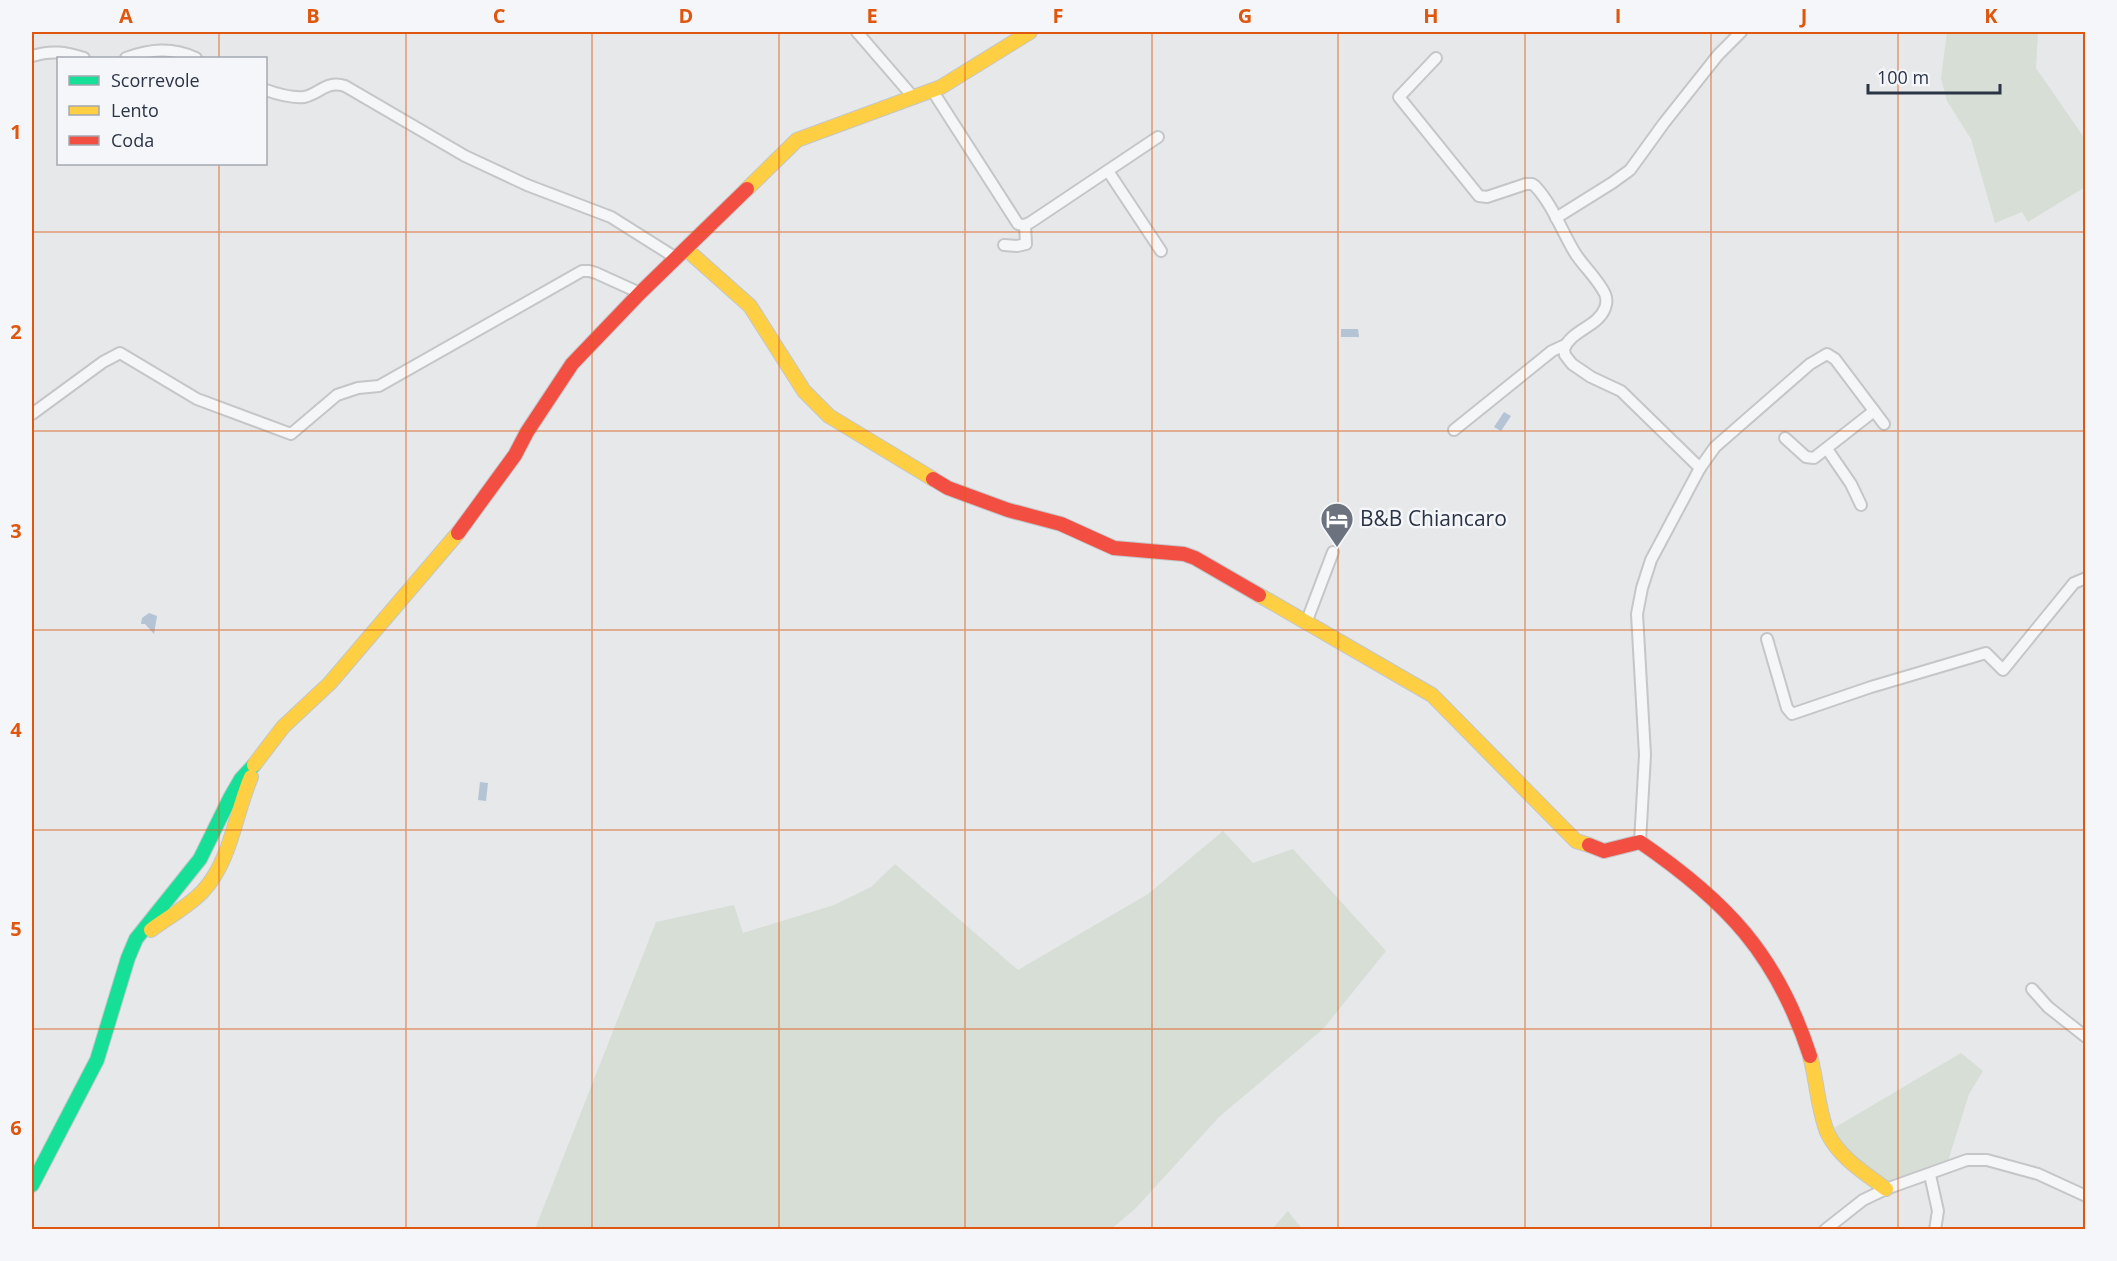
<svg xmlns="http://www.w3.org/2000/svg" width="2117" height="1261" viewBox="0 0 2117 1261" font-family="'Open Sans',sans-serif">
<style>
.green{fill:#d6ded6}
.water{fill:#b4c4d5}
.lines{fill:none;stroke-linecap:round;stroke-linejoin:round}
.street-casing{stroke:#c4c6c8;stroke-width:14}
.fast-casing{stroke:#c4c6c8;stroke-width:16}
.slow-casing{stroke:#c4c6c8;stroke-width:16}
.jam-casing{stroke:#c4c6c8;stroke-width:16}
.street{stroke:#f5f6f7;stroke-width:10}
.fast{stroke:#16e098;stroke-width:14}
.slow{stroke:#ffcf43;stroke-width:14}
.jam{stroke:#f24e42;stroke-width:14}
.grid{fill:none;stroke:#df570f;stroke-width:1.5;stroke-opacity:0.55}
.labels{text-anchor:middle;stroke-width:5;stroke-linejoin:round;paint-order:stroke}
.poi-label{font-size:21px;fill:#2b3445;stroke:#f4f6f9;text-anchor:start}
.neatline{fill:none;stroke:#df570f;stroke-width:2}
.grid-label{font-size:20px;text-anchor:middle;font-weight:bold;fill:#df570f}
</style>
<rect width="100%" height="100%" fill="#e6e8ea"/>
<g class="green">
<path d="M1947,32h91l-2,36 49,71v48l-57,35 -6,-10 -27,11 -24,-84 -24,-38 -6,-23z"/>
<path d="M1223,831l30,32 40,-14 93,102 -63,78 -104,88 -84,92 -24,20h-576l121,-307 78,-17 9,28 91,-28 37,-18 24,-23 123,106 130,-76z"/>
<path d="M1961,1053l22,18 -14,23 -21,67 -56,24 -37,-25 -26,-29z"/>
<path d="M1288,1211l14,18h-30z"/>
</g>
<g class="water">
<path d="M1341,329h17l1,8h-18z"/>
<path d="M1504,412l7,4 -10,15 -7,-4z"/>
<path d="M149,613l8,3 -3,18 -9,-10h-4l1,-6z"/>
<path d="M480,782l8,1 -2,18 -8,-1z"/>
</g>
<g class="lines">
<defs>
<g id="street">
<path d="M857,32l57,66"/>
<path d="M32,56c19,-6 33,-4 52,2"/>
<path d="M126,58c24,-9 46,-11 70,0"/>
<path d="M1436,58l-37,39 80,99 8,1 39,-13h6l3,2c18,19 27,46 40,67 9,14 23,26 30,41 2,5 2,9 0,14 -7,19 -34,22 -41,41l1,6 7,9 19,13 30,14 79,77"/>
<path d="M266,90c11,4 26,8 38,7 16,-3 22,-17 41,-11l120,70 62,29 84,32 65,41"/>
<path d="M932,90l86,134c7,2 10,0 16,-4l124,-83"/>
<path d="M1108,171l53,80"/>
<path d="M1556,218l56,-35 18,-13 34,-47 54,-68 23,-23"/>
<path d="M1004,245l13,1 9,-2 -1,-19"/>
<path d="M32,414l71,-52 17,-9 77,46 94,35 46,-39 21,-7 21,-2 203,-115h7l7,2 44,20"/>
<path d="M1454,430l98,-79 13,-6"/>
<path d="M1785,438l21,19 8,1 60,-47"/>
<path d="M1827,449l24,35 10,21"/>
<path d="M1306,623l27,-71"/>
<path d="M1767,639l20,69 5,6 79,-27 115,-34 17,17 71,-87 12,-5"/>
<path d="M1640,842l5,-87 -8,-141 5,-26 9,-28 49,-92 15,-21 95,-83 17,-10 8,5 49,65"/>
<path d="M2032,989l16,18 38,30"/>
<path d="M1930,1175l8,36 -3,19"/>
<path d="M1825,1230l38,-30 23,-11 81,-29h20l51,14 48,22"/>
</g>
<path id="fast" d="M32,1185l65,-125 31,-102 8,-19 64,-80 30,-61 11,-19 13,-14"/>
<g id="slow">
<path d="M747,189l50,-49 144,-53 89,-55"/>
<path d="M686,249l64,57 54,85 25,25 104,63"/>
<path d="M1259,595l173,100 144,146 13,4"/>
<path d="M254,765l29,-38 47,-44 128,-150"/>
<path d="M151,930c17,-13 37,-23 52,-39 28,-30 32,-77 48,-114"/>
<path d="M1810,1056c7,24 8,56 18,78 12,24 37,39 58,55"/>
</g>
<g id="jam">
<path d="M933,479l15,9 60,22 53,14 53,24 70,6 11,4 64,37"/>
<path d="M458,533l57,-78 12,-23 45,-68 68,-71 107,-104"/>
<path d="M1589,845l15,6 36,-9c86,59 137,112 170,214"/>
</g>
</defs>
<use href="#street" class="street-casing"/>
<use href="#fast" class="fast-casing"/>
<use href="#slow" class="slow-casing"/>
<use href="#jam" class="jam-casing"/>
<use href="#street" class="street"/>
<use href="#fast" class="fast"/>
<use href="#slow" class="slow"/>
<use href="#jam" class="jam"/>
</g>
<path class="grid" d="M219,32v26M406,32v1198M592,32v1198M779,32v1198M965,32v1198M1152,32v1198M1338,32v1198M1525,32v1198M1711,32v1198M1898,32v1198M219,164v1066M32,232h2054M32,431h2054M32,630h2054M32,830h2054M32,1029h2054"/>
<defs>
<symbol id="hotel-pin" viewBox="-11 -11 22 30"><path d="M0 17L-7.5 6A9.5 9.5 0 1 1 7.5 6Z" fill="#6c737f" stroke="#f4f6f9"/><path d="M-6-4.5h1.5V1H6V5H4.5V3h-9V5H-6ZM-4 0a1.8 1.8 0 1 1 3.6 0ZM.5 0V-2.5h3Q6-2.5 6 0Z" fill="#fff"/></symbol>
</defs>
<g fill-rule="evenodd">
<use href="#hotel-pin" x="1318" y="500" width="38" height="52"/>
</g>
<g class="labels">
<g class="poi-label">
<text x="1360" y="526">B&amp;B Chiancaro</text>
</g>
</g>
<rect width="2117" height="1261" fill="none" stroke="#f4f6f9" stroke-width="66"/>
<rect x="57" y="57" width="210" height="108" fill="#f4f6f9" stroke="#a4a8b1" stroke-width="1.5"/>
<rect x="69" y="76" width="30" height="9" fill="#16e098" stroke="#a4a8b1" stroke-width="1.5"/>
<text x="111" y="87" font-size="18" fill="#2b3445">Scorrevole</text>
<rect x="69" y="106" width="30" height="9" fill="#ffcf43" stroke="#a4a8b1" stroke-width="1.5"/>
<text x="111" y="117" font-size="18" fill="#2b3445">Lento</text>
<rect x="69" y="136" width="30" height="9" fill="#f24e42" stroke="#a4a8b1" stroke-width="1.5"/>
<text x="111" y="147" font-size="18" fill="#2b3445">Coda</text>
<path d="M1868 84v9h132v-9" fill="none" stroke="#2b3445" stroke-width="3"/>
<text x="1877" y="84" font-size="18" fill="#2b3445" stroke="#f4f6f9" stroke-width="4.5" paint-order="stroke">100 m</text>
<rect x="33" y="33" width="2051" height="1195" class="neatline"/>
<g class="grid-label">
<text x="126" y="23">A</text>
<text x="313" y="23">B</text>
<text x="499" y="23">C</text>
<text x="686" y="23">D</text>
<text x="872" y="23">E</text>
<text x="1058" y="23">F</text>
<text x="1245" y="23">G</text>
<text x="1431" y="23">H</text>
<text x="1618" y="23">I</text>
<text x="1804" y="23">J</text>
<text x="1991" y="23">K</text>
<text x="16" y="139">1</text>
<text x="16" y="339">2</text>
<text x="16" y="538">3</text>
<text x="16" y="737">4</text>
<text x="16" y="936">5</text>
<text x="16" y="1135">6</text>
</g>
</svg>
